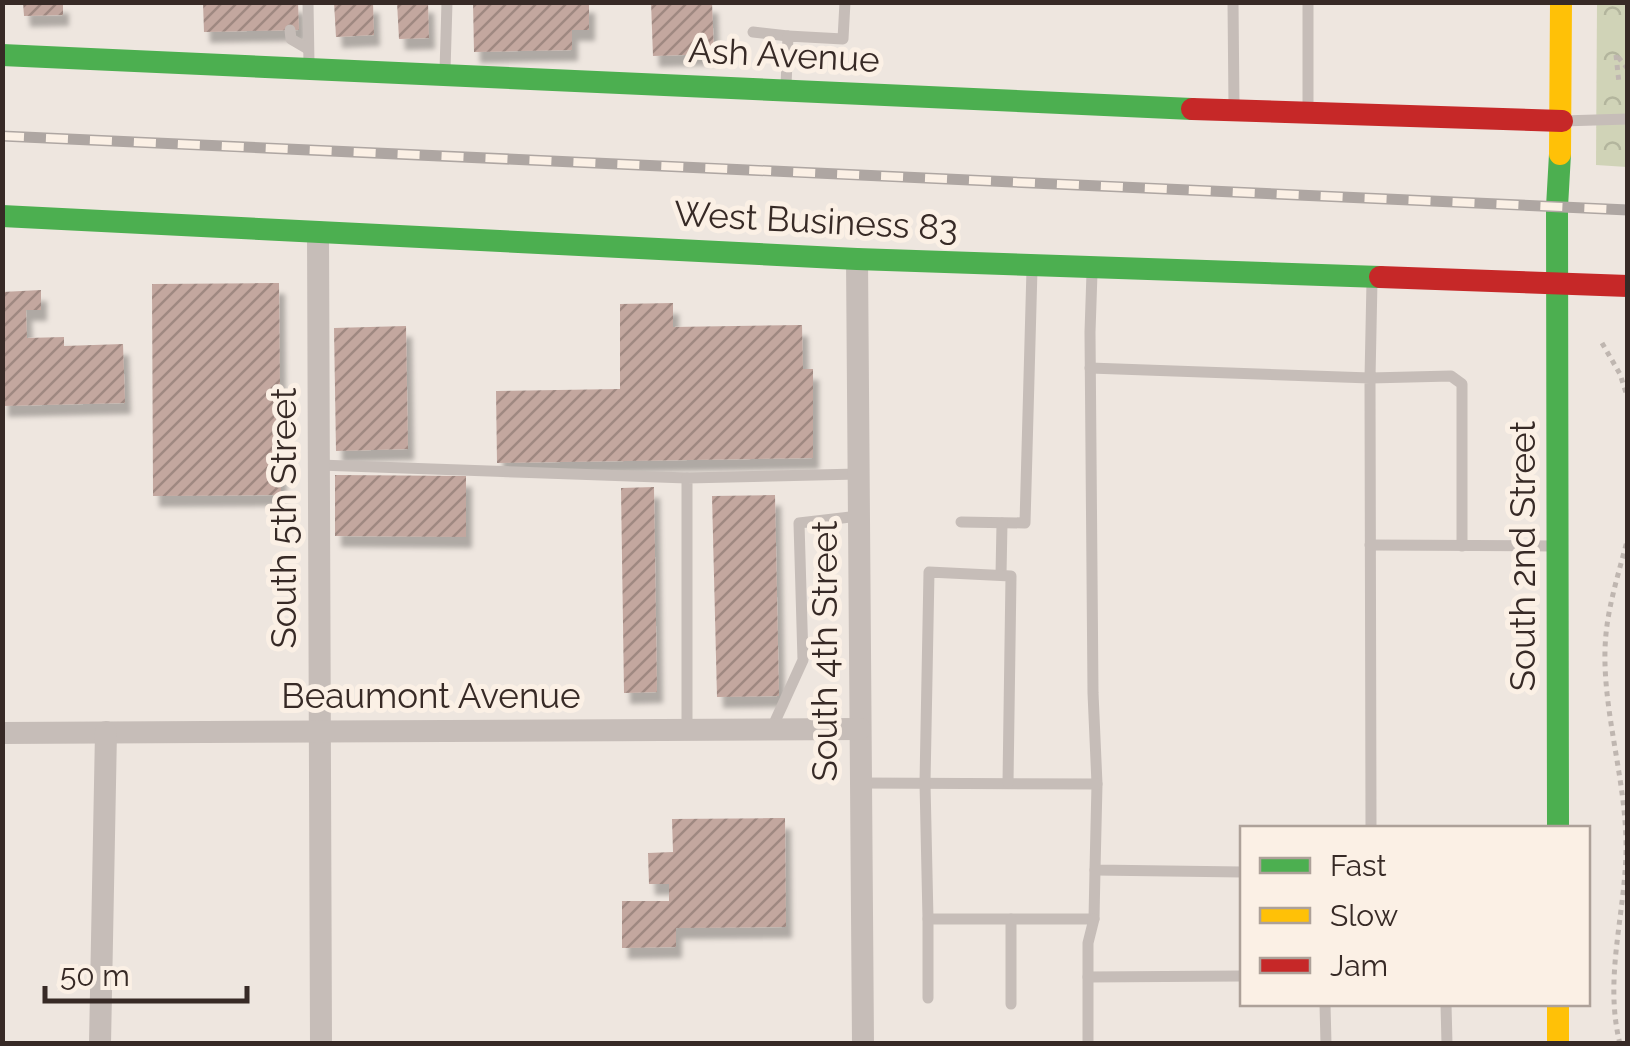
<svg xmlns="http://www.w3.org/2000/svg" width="1630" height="1046" viewBox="0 0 1630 1046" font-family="Raleway,sans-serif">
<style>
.forest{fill:url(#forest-crowns)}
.building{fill:url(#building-hatch);filter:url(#shadow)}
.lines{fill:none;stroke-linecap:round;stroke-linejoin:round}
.path{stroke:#bfb6b0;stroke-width:5;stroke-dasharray:5 5;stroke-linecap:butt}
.lane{stroke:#c6bdb8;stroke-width:11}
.street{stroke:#c6bdb8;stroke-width:22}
.fast{stroke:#4caf50;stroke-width:22}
.slow{stroke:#ffc107;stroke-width:22}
.jam{stroke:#c62828;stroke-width:22}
.rail-casing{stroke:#aea6a2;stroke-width:11}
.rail{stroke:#fbf0e5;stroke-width:8;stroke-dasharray:22;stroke-linecap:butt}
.labels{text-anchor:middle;stroke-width:10;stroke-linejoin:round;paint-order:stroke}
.street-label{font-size:35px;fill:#372a26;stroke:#fbf0e5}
</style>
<defs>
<pattern id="forest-crowns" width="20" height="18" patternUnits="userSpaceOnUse" patternTransform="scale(2.5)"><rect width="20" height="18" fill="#d0d3b7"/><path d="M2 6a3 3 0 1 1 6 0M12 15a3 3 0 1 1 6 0" fill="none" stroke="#b3b59d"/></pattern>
<pattern id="building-hatch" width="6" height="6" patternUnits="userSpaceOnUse" patternTransform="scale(2.5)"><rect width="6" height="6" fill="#c3a79f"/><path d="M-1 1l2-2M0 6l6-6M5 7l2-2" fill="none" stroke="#9f8881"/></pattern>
<filter id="shadow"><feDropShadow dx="6" dy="11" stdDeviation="2.5" flood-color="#0004"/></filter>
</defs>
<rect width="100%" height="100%" fill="#eee6df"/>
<path class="forest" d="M1597,3h30v164l-31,-2z"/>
<g class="building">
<path d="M23,2h40v13l-39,1z"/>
<path d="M203,2h95l1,28 -95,2z"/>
<path d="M334,2h39l1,33 -38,2z"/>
<path d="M397,2h31l1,36 -30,1z"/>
<path d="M473,2h116v28h-17v20l-98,2z"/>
<path d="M651,2h61l2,52 -61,2z"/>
<path d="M279,283l2,212 -128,1 -1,-212z"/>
<path d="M41,290v20h-15l1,28 37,-1v9l59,-2 2,59 -123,3v-114z"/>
<path d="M673,303v24l129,-2 1,44h10v89l-316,5 -1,-72 124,-2v-85z"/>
<path d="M406,326l2,123 -72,2 -2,-123z"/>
<path d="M335,475l131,1v61l-131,-1z"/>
<path d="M654,487l3,205 -33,1 -3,-205z"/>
<path d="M775,495l4,201 -62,1 -5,-201z"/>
<path d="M785,818l1,109 -110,1v19l-54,1v-47h47v-17h-20l-1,-31 25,-1 -1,-33z"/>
</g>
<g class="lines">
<g class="path">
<path d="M1616,55l3,28"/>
<path d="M1618,57l10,12"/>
<path d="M1602,343l18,31 8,25"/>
<path d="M1620,1044c-16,-64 4,-125 6,-190 2,-73 -27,-150 -20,-220 3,-32 14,-65 22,-97"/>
</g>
<g class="lane">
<path d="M308,2l1,63"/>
<path d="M1233,2l1,105"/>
<path d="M290,30l1,9 17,10"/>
<path d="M753,32l35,4"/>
<path d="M445,71l2,-69"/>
<path d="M786,86l2,-50 55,3 2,-37"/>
<path d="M1308,113v-111"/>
<path d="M1562,121l66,-2"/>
<path d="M1092,273l-2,59 3,361 4,91 -2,86 147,2"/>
<path d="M1372,281l-2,97 81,-2 11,8v162"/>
<path d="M1090,368l280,10 1,450"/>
<path d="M319,465l368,13"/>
<path d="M961,522l64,1 7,-254"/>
<path d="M1370,545l184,1"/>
<path d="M1001,575l1,-52"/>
<path d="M772,728l31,-68 -4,-137 60,-7"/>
<path d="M687,730v-252l171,-4"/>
<path d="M861,783l236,1"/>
<path d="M1008,783l3,-207 -82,-4 -4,211 3,136h166l1,-49"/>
<path d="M1011,919v85"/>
<path d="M1088,977l154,-1"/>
<path d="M928,998v-79"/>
<path d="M1325,1004l1,40"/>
<path d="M1446,1004l1,40"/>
<path d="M1088,1044v-101l6,-24"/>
</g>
<g class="street">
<path d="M318,232l3,812"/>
<path d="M857,259l6,785"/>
<path d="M2,733l858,-4"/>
<path d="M100,1044l6,-312"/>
</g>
<g class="fast">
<path d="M2,55l1190,54"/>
<path d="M2,216l855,43 523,18"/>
<path d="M1558,828l-1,-621 3,-53"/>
</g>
<g class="slow">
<path d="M1560,154l1,-152"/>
<path d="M1558,1004v40"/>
</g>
<g class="jam">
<path d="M1192,109l370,12"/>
<path d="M1380,277l248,9"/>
</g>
<defs>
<path id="rail" d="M2,136l1626,74"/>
</defs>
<use href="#rail" class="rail-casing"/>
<use href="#rail" class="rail"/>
</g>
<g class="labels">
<g class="street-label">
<text transform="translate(784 55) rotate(3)" y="12">Ash Avenue</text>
<text transform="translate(816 221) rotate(3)" y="12">West Business 83</text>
<text transform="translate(284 518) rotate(-90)" y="12">South 5th Street</text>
<text transform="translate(1523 556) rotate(-90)" y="12">South 2nd Street</text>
<text transform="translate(825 651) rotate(-90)" y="12">South 4th Street</text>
<text x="431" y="708">Beaumont Avenue</text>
</g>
</g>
<rect width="1630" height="1046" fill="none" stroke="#372a26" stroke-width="10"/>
<rect x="1240" y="826" width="350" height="180" fill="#fbf0e5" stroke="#ada199" stroke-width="2.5"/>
<rect x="1260" y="858" width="50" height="15" fill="#4caf50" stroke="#ada199" stroke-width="2.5"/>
<text x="1330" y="876" font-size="30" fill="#372a26">Fast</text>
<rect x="1260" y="908" width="50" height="15" fill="#ffc107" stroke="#ada199" stroke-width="2.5"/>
<text x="1330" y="926" font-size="30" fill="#372a26">Slow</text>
<rect x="1260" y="958" width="50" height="15" fill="#c62828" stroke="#ada199" stroke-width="2.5"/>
<text x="1330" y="976" font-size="30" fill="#372a26">Jam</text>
<path d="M45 986v15h202v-15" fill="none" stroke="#372a26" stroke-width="5"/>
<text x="60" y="986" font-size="30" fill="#372a26" stroke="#fbf0e5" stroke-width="8" paint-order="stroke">50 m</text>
</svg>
